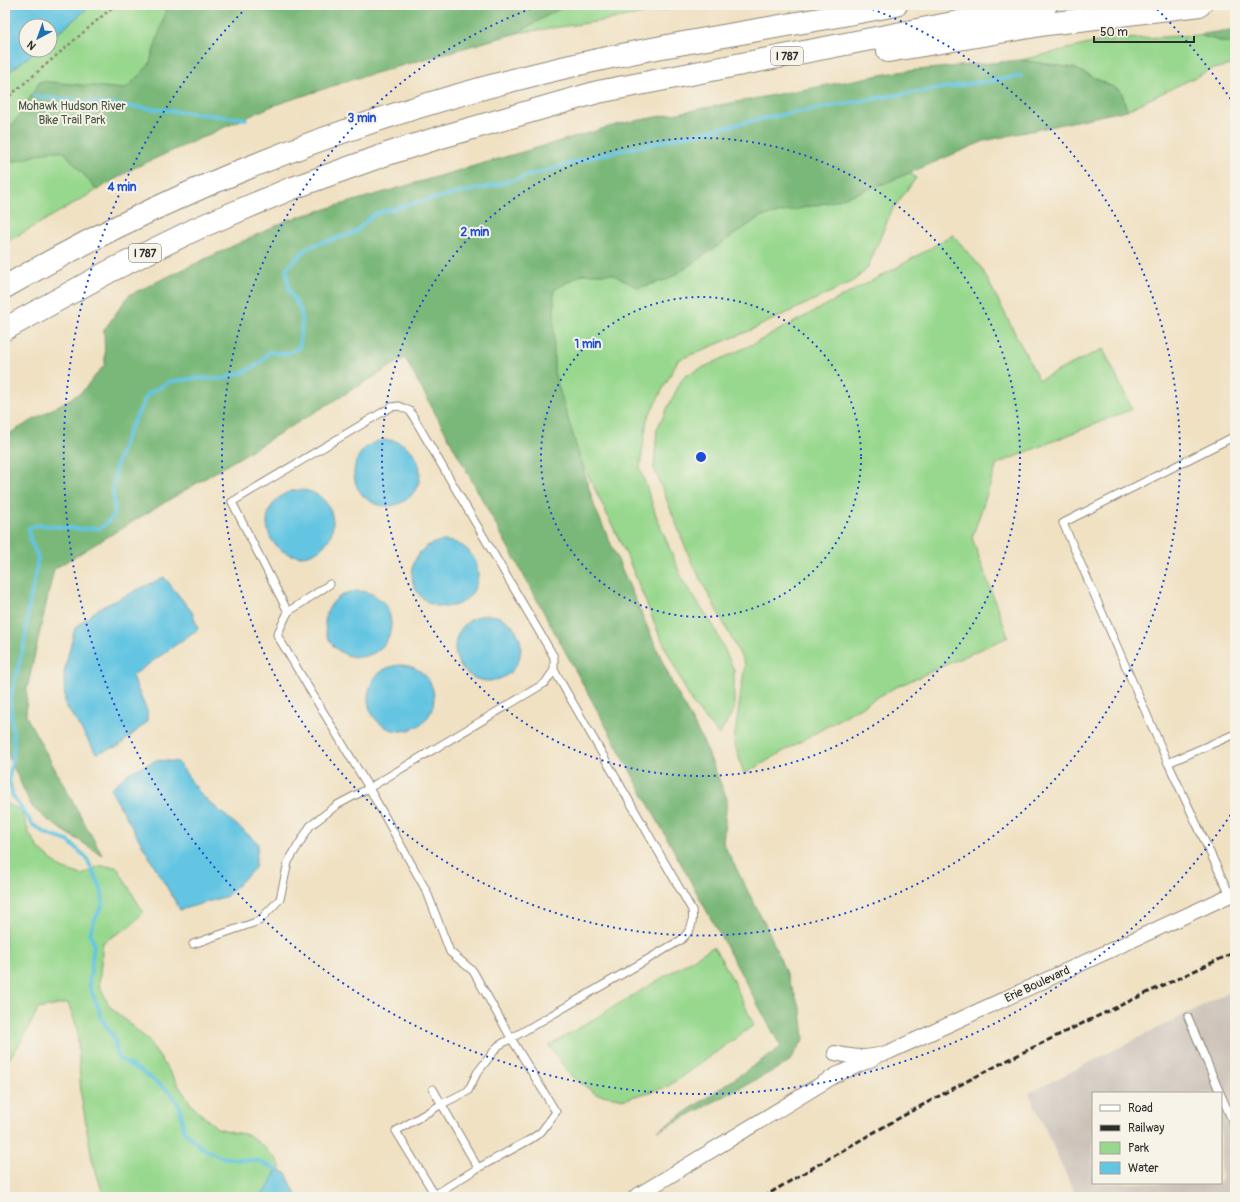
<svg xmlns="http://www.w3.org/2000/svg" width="1240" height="1202" viewBox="0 0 1240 1202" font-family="Pangolin,sans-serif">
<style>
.industrial{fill:#ccc2b9;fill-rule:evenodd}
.green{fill:#98d88e;stroke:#62825c}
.forest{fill:#7ab879;stroke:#527252}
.water{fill:#64c5e2;stroke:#487886}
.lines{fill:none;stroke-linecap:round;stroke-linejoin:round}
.stream{stroke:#64c5e2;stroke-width:4}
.lane-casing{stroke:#8e8677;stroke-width:9}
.street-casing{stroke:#8e8677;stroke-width:16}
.highway-casing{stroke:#8e8677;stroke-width:24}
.path{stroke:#8e8677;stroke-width:2.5;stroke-dasharray:3 3;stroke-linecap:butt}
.lane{stroke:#fff;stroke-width:7}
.street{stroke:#fff;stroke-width:14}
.highway{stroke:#fff;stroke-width:22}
.rail{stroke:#2b2b2b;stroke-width:3;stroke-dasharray:6 3;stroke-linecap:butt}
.ring{fill:none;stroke:#1d4ed8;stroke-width:2;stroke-dasharray:2 4}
.labels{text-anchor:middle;stroke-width:4;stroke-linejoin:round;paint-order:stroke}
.shield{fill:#f7f3e8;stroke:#686764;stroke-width:1}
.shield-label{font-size:11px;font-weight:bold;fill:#2b2b2b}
.park-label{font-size:12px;fill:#465644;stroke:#f7f3e8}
.street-label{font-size:12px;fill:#2b2b2b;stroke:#f7f3e8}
.centre{fill:#1d4ed8;stroke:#f7f3e8;stroke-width:2}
.ring-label{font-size:12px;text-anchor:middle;font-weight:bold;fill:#1d4ed8;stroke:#f7f3e8;stroke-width:4;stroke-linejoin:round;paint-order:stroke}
</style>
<rect width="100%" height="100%" fill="#f7f3e8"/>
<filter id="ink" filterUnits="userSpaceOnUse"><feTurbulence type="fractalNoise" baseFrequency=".025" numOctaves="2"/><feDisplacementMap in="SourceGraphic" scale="8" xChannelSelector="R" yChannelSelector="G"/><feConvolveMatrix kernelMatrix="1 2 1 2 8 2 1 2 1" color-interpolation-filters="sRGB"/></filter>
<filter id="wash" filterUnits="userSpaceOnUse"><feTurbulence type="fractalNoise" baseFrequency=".012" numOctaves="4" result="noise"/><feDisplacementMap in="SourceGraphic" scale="16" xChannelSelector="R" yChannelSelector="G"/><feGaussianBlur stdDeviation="0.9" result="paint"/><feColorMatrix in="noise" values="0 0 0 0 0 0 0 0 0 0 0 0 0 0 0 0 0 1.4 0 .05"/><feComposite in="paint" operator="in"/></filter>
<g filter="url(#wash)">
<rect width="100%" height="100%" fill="#f0e1c3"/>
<path class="industrial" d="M1235,989v208h-159l-47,-104zM1093,1093h128v90h-128z"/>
<g class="green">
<path d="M92,5h89l-90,177 6,8 -92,53v-168l32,-25h13v-11z"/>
<path d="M523,5h168l-89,16 -85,12 33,-19z"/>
<path d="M1198,35l37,10v19l-25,6 -83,40 -6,-19 -47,-23 -53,-8 85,-20z"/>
<path d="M883,149l33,29 -24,32 -25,59 -15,13 -103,49 -71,29 -31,59 -7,49 17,50 26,63 30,44 21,45v40l-15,25 -27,-32 -33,-69 -32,-78 -76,-158 -50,-131z"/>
<path d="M953,235l29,34 57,111 64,-31 29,60 -135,55 -25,74 36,99 -116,52 -148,85 -10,-33 11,-77 -54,-103 -37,-93 3,-39 26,-52 72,-34 139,-74z"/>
<path d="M5,804h2l14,6 8,23 10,16 22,19 21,7 17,-9 18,1 26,45 -12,14 -28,16 -4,42 10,22 39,34 45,67 24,21 15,4 17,3 16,13 13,13 3,9 -5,1 -8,17 -8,8 -156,1 -12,-38 -11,-64 -4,-68 -9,-24 -30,6 -17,33 -16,22z"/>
<path d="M713,947c17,23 28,52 41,78l-87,62 -42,12 -29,-5 -26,-19 -21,-29z"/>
</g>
<g class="forest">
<path d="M168,5h398l-49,28 -163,46 -82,27 -138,62 -37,22 -33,-38 -14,-1 -29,9 -16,3v-30l12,-14 23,-38 85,8 24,-24z"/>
<path d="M1235,29v16l-37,-10z"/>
<path d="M1021,60l53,8 47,23 6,19 -143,31 -96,41 -53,19 -75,16 -91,62 -31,9 -26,-14h-30l-28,16v82l41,136 77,175 32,60 23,56 -4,44 46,89 32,78 3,29 -16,24 -130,68 123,-84 -376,-689 -351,211 -27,120 -1,27 76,139 -52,-33 -18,-15 -27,-58v-313l77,-44 23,-28 -1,-34 25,-35 159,-75 331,-96 278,-52z"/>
</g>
<g class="water">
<path d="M5,5h87l-42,34v-13h-24v24h11l-32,25z"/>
<circle cx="387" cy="473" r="33"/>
<circle cx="300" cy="523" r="33"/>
<circle cx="445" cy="574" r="33"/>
<path d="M164,577l28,35 6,17 -66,47 15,35v11l-28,24 -23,7 -31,-49 -1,-32 11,-44 23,-19z"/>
<circle cx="358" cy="624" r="33"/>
<circle cx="488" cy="648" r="33"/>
<circle cx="401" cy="698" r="33"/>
<path d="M157,760l21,2 24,34 56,47 -3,25 -28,28 -47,14 -70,-121 20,-17z"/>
<path d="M278,1170l8,3 11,24h-39l10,-9 7,-15z"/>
</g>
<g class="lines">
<g class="stream">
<path d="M34,96l212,23"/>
<path d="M278,1170l-20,-9 -27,-2 -13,-3 -17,-9 -17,-16 -4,-24 -9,-14 -29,-21 -24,-14 -4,-21 -12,-17 -4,-13 -9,-22 5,-41 -4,-10 4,-13 9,-17 -1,-13 -16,-34 -18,-16 -21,-7 -14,-9 -20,-28 -4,-17 5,-33 -4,-47 15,-60 4,-35 6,-27 3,-21 -8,-17 -1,-12 10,-3 39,4 23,-1 14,-13 -2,-25 3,-24 13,-35 19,-37 23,-13 30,-3 21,1 23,-7 16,-10 8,-10 17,2 13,-6 3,-24 -1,-13 -12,-21 -3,-21 22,-22 46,-14 20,-19 44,-12 78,-17 97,-28 177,-40 114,-20 137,-21"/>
</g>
</g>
</g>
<g filter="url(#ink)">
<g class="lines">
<defs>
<g id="lane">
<path d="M288,612l42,-28"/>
<path d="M1168,763l67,-29"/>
<path d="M1230,895l-62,-132 -105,-240 172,-87"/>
<path d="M193,944l66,-23 21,-22 8,-37 22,-36 27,-21 32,-17 176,-105 9,-13v-13l-144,-246 -11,-5 -8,1 -159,95 56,110 -11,23 92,153 58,104 23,60 23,19 38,67 45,74 -15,20 -10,7 -53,29 -47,29"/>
<path d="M1188,1017l32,76"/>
<path d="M433,1089l45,79"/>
<path d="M1221,1095l14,32"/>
<path d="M435,1195l-39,-64 46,-27 26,-13 9,-18 21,-27 183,-106c10,-10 13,-15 11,-30l-138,-240"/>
</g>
<g id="street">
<path d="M835,1053c21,5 33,6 54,-1l346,-159"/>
<path d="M635,1197l201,-122 36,-16"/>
</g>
<g id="highway">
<path d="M888,51l159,-27 153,-19"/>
<path d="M5,287c174,-101 361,-173 557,-219 110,-26 223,-41 334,-63"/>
<path d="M5,329l105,-58 88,-43 92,-39 97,-35 51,-16 160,-46 448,-87"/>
</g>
</defs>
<use href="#lane" class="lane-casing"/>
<use href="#street" class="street-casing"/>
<use href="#highway" class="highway-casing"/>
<path class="path" d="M5,100l110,-95"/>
<use href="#lane" class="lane"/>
<use href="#street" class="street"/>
<use href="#highway" class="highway"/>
<path class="rail" d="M763,1197c70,-41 139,-82 210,-119 86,-45 174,-85 262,-126"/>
</g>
</g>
<g class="ring">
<circle cx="701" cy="457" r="160"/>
<circle cx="701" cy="457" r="319"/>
<path d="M861 5A479 479 0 1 1 541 5"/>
<path d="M1234 810A639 639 0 1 1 249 5M1153 5A639 639 0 0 1 1234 104"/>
</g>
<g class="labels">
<g class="shield">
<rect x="771" y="47" width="32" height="18" rx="3"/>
<rect x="129" y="244" width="32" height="18" rx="3"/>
</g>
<g class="shield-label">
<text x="787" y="60">I 787</text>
<text x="145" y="257">I 787</text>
</g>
<g class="park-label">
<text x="72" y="110">Mohawk Hudson River<tspan x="72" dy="14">Bike Trail Park</tspan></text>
</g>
<g class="street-label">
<text transform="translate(1037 984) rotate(-25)" y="4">Erie Boulevard</text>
</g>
</g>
<circle cx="701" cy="457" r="6" class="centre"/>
<g class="ring-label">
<text x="362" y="122">3 min</text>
<text x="122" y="191">4 min</text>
<text x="475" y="236">2 min</text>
<text x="588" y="348">1 min</text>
</g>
<rect width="1240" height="1202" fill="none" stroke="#f7f3e8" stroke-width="20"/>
<rect x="1092" y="1092" width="130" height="92" fill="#f7f3e8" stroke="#a5a39c"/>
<rect x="1100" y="1105" width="20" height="6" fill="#ffffff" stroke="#a5a39c"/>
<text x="1128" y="1112" font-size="12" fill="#2b2b2b">Road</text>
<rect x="1100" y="1125" width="20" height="6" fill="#2b2b2b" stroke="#a5a39c"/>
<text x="1128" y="1132" font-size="12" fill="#2b2b2b">Railway</text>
<rect x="1100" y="1142" width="20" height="12" fill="#98d88e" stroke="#a5a39c"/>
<text x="1128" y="1152" font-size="12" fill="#2b2b2b">Park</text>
<rect x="1100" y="1162" width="20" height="12" fill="#64c5e2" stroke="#a5a39c"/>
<text x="1128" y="1172" font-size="12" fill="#2b2b2b">Water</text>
<g transform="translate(38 38) rotate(221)"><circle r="19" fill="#f7f3e8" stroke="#a5a39c"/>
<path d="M0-3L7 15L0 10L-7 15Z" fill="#1f6fb2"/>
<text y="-6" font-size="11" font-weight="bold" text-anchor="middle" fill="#2b2b2b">N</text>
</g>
<path d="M1094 36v6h100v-6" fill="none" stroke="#2b2b2b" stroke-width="2"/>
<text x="1100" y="36" font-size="12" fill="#2b2b2b" stroke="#f7f3e8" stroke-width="3" paint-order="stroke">50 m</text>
</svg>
